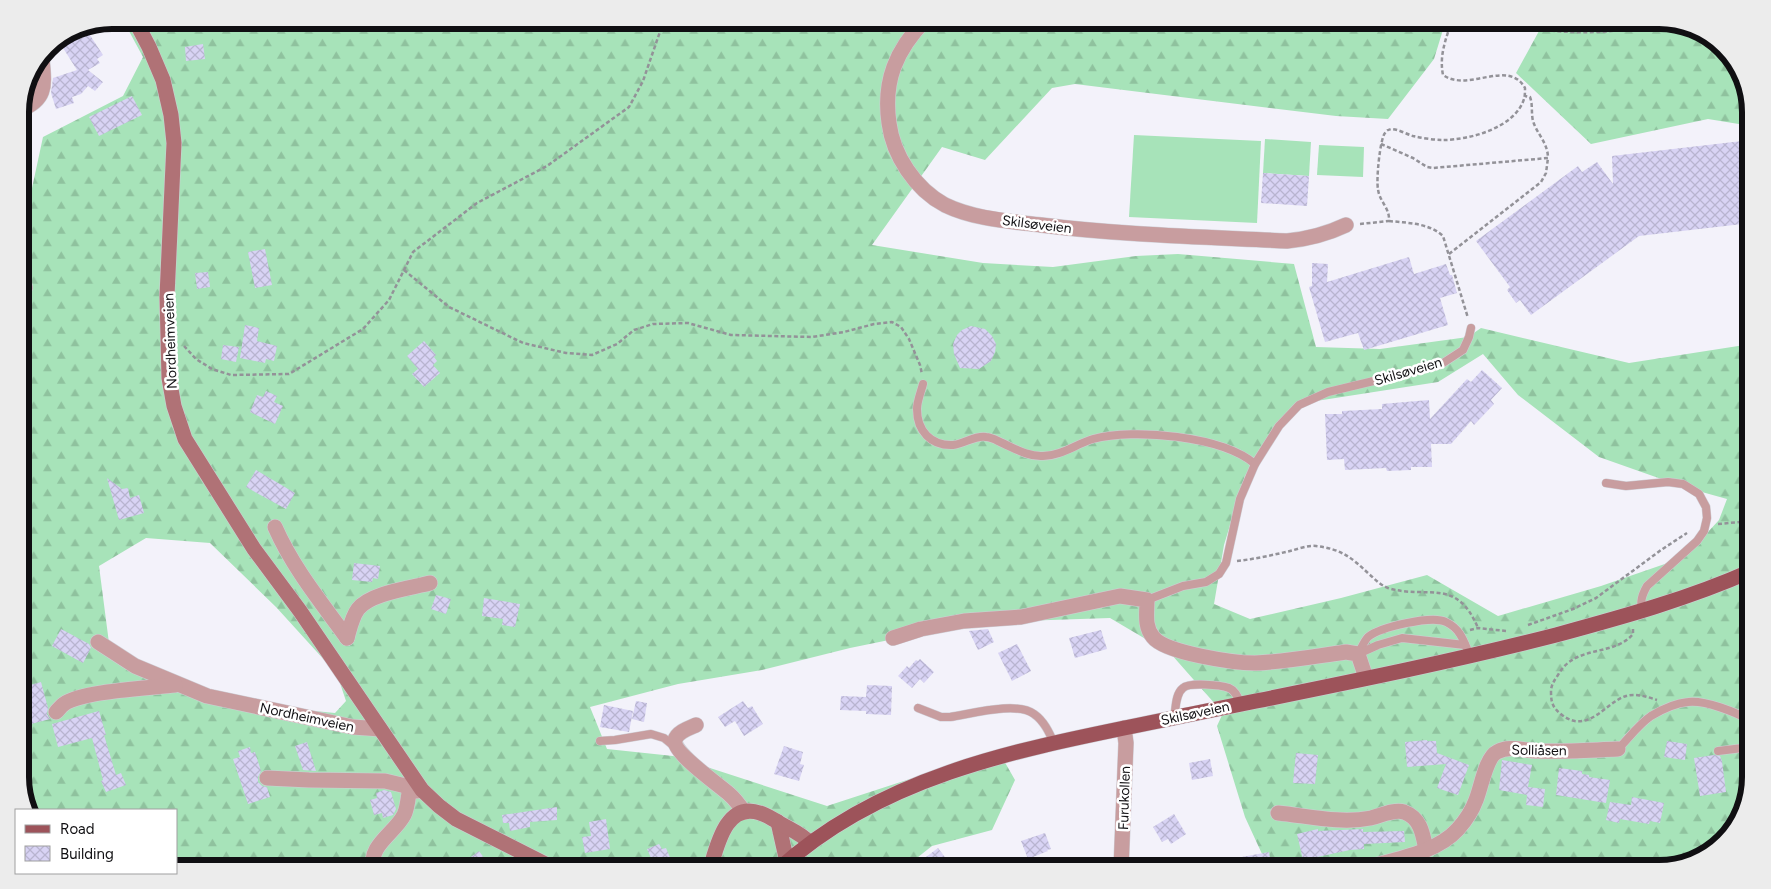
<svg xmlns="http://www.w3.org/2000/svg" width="1771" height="889" viewBox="0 0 1771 889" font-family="Figtree,sans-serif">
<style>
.forest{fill:url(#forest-firs);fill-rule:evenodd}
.pitch{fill:#a7e3b9}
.water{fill:url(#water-rules);stroke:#128088}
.building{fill:url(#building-cross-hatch)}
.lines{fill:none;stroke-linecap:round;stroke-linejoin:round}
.lane-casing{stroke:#cfced5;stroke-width:9}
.street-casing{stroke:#cfced5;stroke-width:16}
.secondary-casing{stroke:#cfced5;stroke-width:16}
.primary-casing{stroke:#cfced5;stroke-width:16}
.path{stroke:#939298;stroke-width:2.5;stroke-dasharray:4 2.5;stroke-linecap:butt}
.lane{stroke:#c89d9f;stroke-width:8}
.street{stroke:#c89d9f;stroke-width:15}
.secondary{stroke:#b07276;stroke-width:15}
.primary{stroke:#9d535a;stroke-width:15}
.labels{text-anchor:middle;stroke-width:5;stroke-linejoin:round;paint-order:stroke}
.street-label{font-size:14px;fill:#100f12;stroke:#fff}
.rim{fill:none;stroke:#100f12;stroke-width:6}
</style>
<defs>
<pattern id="forest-firs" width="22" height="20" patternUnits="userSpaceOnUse" patternTransform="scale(1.25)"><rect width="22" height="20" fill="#a7e3b9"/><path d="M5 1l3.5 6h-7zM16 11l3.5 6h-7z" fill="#8fc29e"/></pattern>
<pattern id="water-rules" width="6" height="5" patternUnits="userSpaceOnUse" patternTransform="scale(1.25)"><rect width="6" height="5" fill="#13b1bb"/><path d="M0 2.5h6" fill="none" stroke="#108e97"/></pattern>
<pattern id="building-cross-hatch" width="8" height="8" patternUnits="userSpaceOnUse" patternTransform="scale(1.25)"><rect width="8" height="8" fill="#d8d3f4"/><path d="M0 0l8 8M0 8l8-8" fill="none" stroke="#b8b4d0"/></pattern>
</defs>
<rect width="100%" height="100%" fill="#f3f2fa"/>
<g class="forest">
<path d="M123,20h1323l-12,39 -46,60 -52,-3 -261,-32 -23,4 -67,72 -43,-13 -70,98 111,18 70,4 83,-11 42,-2 116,10 22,83 64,2 88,-12 13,-9 148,35 122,-19v433l-9,40 -32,37 -51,15h-391v-2l-23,-50 -28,-91 6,-13 -52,-59 -61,-36 -89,3 -88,10 -83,17 -88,22 -84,14 -88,23 17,42 66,7 154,50 86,-28 90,-19 12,21 -23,50 -60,16 -29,23h-727v-59h-143l-13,-41v-468l6,-85 17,-79 80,-41 20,-39zM1483,354l35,41 81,62 85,30 43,12 -8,21 -34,37 -84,29 -103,30 -71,-41 -86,23 -91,21 -36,-15 10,-59 21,-69 52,-72 141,-22zM146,538l64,5 66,64 61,67 9,27 -11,12 -90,-9 -87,-26 -49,-35 -10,-77z"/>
<path d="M1486,20h173l40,9 37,32 15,45v20l-43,-7 -117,25 -75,-71 23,-42z"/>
</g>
<g class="pitch">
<path d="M1134,135l127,6 -4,82 -128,-6z"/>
<path d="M1265,139l46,3 -2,34 -46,-3z"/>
<path d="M1319,145l45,2 -1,30 -46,-2z"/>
</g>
<path class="water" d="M20,769l13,41h-4l-9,-27z"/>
<g class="building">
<path d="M84,26l19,29 -6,4 3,4 -12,7 15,12 -8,9 -7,-5 -7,8 -9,3 2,6 -18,6 -5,-16 2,-15 24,-8 -19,-30 19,-13z"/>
<path d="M203,44l2,15 -19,2 -1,-14z"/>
<path d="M132,96l10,19 -43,21 -10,-19z"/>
<path d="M1751,140v83l-112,13 -108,79 -11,-15 -4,3 -9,-13 3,-3 -34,-46 102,-75 4,6 15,-10 16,22 -1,-28z"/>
<path d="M1263,173l46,3 -2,30 -46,-3z"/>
<path d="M265,249l7,36 -17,3 -7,-36z"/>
<path d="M1409,257l5,17 32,-10 4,11h2l5,18 -17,5 8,27 -84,25 -6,-17 -33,9 -16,-55 3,-1v-23l16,1 -1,18z"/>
<path d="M208,272l2,15 -13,2 -2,-16z"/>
<path d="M245,325l14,3 -2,13 20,5 -3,15 -8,-2 -1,4 -25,-5z"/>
<path d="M971,326l14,3 7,7 4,8 -1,8 -4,9 -12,8 -19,-1 -6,-14 -1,-10 4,-9 5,-5z"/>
<path d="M424,341l12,14 -2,2 3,4 -4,4 7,8 -16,14 -12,-13 6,-5 -11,-13z"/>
<path d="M223,345l16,2 -3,15 -15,-3z"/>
<path d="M1482,370l20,18 -11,12 3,4 -20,21 -3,-4 -20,23h-20l1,23h-21v3l-24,1 -1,-3 -41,2 -1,-11 -17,1 -2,-46h17v-3l40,-2v-5l47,-4 1,19 37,-40 4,3z"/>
<path d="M266,391l11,5 -3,6 9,4 -8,18 -25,-12 7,-17 6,2z"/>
<path d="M256,470l39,23 -9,16 -40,-22z"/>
<path d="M107,478l15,11 6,-1 2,10 9,-3 5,18 -25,7z"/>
<path d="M354,563l26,3 -2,13 -5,-1 -1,4 -20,-2z"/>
<path d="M436,595l15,4 -5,15 -15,-5z"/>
<path d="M484,598l36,6 -5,23 -13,-2 1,-6 -21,-3z"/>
<path d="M61,629l28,15 2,4 -8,15 -31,-17z"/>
<path d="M988,629l6,13 -16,8 -9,-19z"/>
<path d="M1101,630l6,19 -32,9 -6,-20z"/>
<path d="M1017,644l14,27 -19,10 -14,-28z"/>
<path d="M920,659l14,13 -10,11 -4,-4 -8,9 -14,-12 9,-10 2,2 7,-8 2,1z"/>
<path d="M41,682l7,26 -1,6 3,5 -30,8v-39z"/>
<path d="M867,685l25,1 -1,29 -25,-1v-3l-26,-1 1,-14 25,1z"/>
<path d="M636,701l11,2 -3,19 -12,-3z"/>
<path d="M743,701l5,7 4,-2 11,18 -19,12 -9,-15 -10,6 -7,-10z"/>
<path d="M604,705l29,6 -4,21 -29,-5z"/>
<path d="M99,711l7,24h-2l12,40 5,-2 5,12 -20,7 -5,-11 2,-1 -11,-42 -34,9 -6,-23z"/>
<path d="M1427,740v1h9l1,12 32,12 -11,30 -21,-7 9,-24 -39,3 -2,-25z"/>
<path d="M1667,741l20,3 -2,16 -21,-3z"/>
<path d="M307,742l9,29 -13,-1 -8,-24z"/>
<path d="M784,746l19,6 -3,12 4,1 -5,16 -25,-7z"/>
<path d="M250,747l1,6 4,-1 6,19 -3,6v5l4,4 5,1 3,10 -22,7 -15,-45 7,-2 -2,-6z"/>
<path d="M1296,753l22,2 -3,29 -22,-1z"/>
<path d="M1714,755l6,1 2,5 4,31 -26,4 -6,-38z"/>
<path d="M1210,759l3,17 -21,4 -3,-17z"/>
<path d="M1502,760l30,5 -4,22 17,2 -2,18 -17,-2 1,-10 -28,-5z"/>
<path d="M1559,768l23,3v3l7,1v2l21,3 -4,23 -50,-8z"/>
<path d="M384,790l7,2 5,17 -3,6 -10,3 -1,-5 -8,2 -4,-15 7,-2 -1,-5z"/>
<path d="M1632,797l32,6 -4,20 -10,-2 -1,3 -29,-5 -1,4 -13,-3 4,-18 21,3z"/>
<path d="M557,807v13l-27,2v5l-20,4 -1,-8h-6l-1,-8z"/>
<path d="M1174,814l12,20 -15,10 -3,-5 -6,3 -9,-15z"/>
<path d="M606,819l4,30 -25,4 -3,-16 9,-1 -2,-14z"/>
<path d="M1318,829v2l45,-2v3l41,-1 1,11 -41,2v5l-14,1 -47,10 -6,-26z"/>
<path d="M1045,833l6,16 -4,1 1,1 -20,8 -7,-18z"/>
<path d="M659,844l3,5 4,-1 9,21h-19l-9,-20z"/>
<path d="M938,848l16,21h-44z"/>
<path d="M479,851l13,18h-23l-5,-7z"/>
<path d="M1269,852l3,17h-62l-1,-6z"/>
</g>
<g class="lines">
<defs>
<g id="lane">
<path d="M923,384c-2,8 -6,17 -6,25 0,22 14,37 36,36 11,-1 22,-10 33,-8 5,0 10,3 14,5 14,6 28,15 43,14 18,0 33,-12 50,-17 41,-11 129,-3 162,25"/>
<path d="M1606,483l20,3 42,-4 15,2 16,10 7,13 1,11 -3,13 -7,10 -50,45c-5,9 -7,15 -5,25"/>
<path d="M1147,600l36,-14 23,-4 13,-8 7,-11 14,-64 15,-35 24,-38 20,-21 29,-13 112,-27 23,-15 6,-13 2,-9"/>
<path d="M1358,654c3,-5 6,-13 10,-17 12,-10 64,-22 78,-15 15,7 18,20 24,34"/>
<path d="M1358,654l20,-9 24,-7 63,7"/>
<path d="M918,708l23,9h9c21,-3 67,-16 84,-3 10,7 15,18 20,29"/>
<path d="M1174,718c2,-9 1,-24 9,-30 6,-6 38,-3 46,0 7,3 9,10 12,16"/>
<path d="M600,741l15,-1 36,-6 13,4 11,9"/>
<path d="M1618,749c11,-11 20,-24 33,-33 10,-6 25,-13 37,-14 17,-2 48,10 63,19"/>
<path d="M1718,751l33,-4"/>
</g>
<g id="street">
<path d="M925,20c-29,30 -42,61 -36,103 4,32 26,66 56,82 29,14 63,16 96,20 81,10 164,12 246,16 21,-2 40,-7 59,-16"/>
<path d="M20,110c28,-11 24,-26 22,-52"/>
<path d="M20,264l5,24"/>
<path d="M275,527c18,41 46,75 72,111"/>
<path d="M347,638c3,-10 5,-21 11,-29 12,-16 53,-21 72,-26"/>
<path d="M893,638l28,-9 43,-8 57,-4 99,-21 27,4c0,13 -3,26 6,37 12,16 81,26 102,26 30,-1 61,-7 91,-11l12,2 8,24"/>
<path d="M98,642l37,24 72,30 146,31 27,2"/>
<path d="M56,712c3,-3 5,-6 8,-8 18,-13 86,-16 111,-19"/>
<path d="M696,725c-7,3 -19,7 -21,15 -3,12 44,45 54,54 6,5 11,12 15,18"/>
<path d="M267,778l42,2 76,1 25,6 7,4 5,-1"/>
<path d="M1278,813c30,3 63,11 93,5 9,-2 23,-9 33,-6 17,6 19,23 22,38"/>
<path d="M374,869c-7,-23 21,-36 30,-54 4,-8 4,-19 6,-28"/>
<path d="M1121,869l5,-126 -2,-15"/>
<path d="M1361,869c30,-9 75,-15 97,-40 8,-9 14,-18 18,-29 5,-12 10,-43 21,-48 13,-7 27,-1 41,-1 26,1 53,-1 80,-2"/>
</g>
<g id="secondary">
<path d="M132,20l7,8 10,19 14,33 8,35 3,28 -7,153 2,82 5,28 11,33 69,110 46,62 122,179 17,16 17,13 99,50"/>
<path d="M778,822l9,40"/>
<path d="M710,869c7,-23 16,-68 50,-56 7,2 12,6 18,9 11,7 23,11 32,21"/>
</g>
<path id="primary" d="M779,869c109,-100 260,-123 399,-152 126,-26 253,-50 378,-82 66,-18 132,-36 195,-64"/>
</defs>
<use href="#lane" class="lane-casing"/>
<use href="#street" class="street-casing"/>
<use href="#secondary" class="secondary-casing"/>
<use href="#primary" class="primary-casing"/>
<g class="path">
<path d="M1500,20c55,17 111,15 168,2"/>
<path d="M1381,144l32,14 14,9 6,1 115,-10c0,-15 -11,-24 -15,-37 -2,-8 0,-16 -3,-24l-5,-1"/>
<path d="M1389,221c19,2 40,2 54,15l25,82"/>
<path d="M1360,224l29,-3c1,-13 -10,-20 -11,-32 -2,-9 2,-50 7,-56 2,-3 3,-3 6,-4 7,0 15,5 22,7 9,2 21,4 30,4 26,0 72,-12 81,-41 1,-3 1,-7 1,-11 -17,-30 -56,5 -82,-13 -4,-20 3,-36 9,-55"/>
<path d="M1449,254l92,-72 5,-9 2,-15"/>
<path d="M404,270l45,37 74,36 43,10 26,2 25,-11 17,-14 19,-6 35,-1 43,12 81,2 32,-5 30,-8 18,-2 9,5 8,12 11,26 2,9"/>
<path d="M184,346l12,13 16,10 19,6 58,-1 74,-45 26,-29 24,-48 64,-49 70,-37 82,-59 14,-26 21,-61"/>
<path d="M1718,524l33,-3"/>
<path d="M1237,561c18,-2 36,-6 53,-10 8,-2 18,-6 26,-5 25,3 35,11 53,28 6,5 11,11 19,14 39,12 68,-12 90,40"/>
<path d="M1528,625l45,-16 23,-11 65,-48 26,-17"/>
<path d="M1633,629v5c-19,23 -58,10 -75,41 -4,6 -7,10 -7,17 0,11 2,16 11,23 26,20 44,-13 64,-19 10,-3 22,1 31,4"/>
<path d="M1470,630l8,-2 28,3"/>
</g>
<use href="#lane" class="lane"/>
<use href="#street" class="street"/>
<use href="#secondary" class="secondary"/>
<use href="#primary" class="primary"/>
</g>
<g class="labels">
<g class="street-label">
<text transform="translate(1037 224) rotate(7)" y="5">Skilsøveien</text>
<text transform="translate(170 341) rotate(-92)" y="5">Nordheimveien</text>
<text transform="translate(1408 371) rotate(-16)" y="5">Skilsøveien</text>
<text transform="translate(1195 713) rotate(-12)" y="5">Skilsøveien</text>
<text transform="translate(307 717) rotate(12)" y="5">Nordheimveien</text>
<text transform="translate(1539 750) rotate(1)" y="5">Solliåsen</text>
<text transform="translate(1124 798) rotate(-88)" y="5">Furukollen</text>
</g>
</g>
<path d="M0 0H1771V889H0ZM112 29H1659A83 83 0 0 1 1742 112V777A83 83 0 0 1 1659 860H112A83 83 0 0 1 29 777V112A83 83 0 0 1 112 29Z" fill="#ececec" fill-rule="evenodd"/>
<path class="rim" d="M112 29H1659A83 83 0 0 1 1742 112V777A83 83 0 0 1 1659 860H112A83 83 0 0 1 29 777V112A83 83 0 0 1 112 29Z"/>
<rect x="15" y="809" width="162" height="65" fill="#ffffff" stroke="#9f9fa0"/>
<rect x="25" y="825" width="25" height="8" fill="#9d535a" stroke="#9f9fa0"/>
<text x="60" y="834" font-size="15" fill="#100f12">Road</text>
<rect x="25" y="846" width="25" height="15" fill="url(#building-cross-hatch)" stroke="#9f9fa0"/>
<text x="60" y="859" font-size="15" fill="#100f12">Building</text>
</svg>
